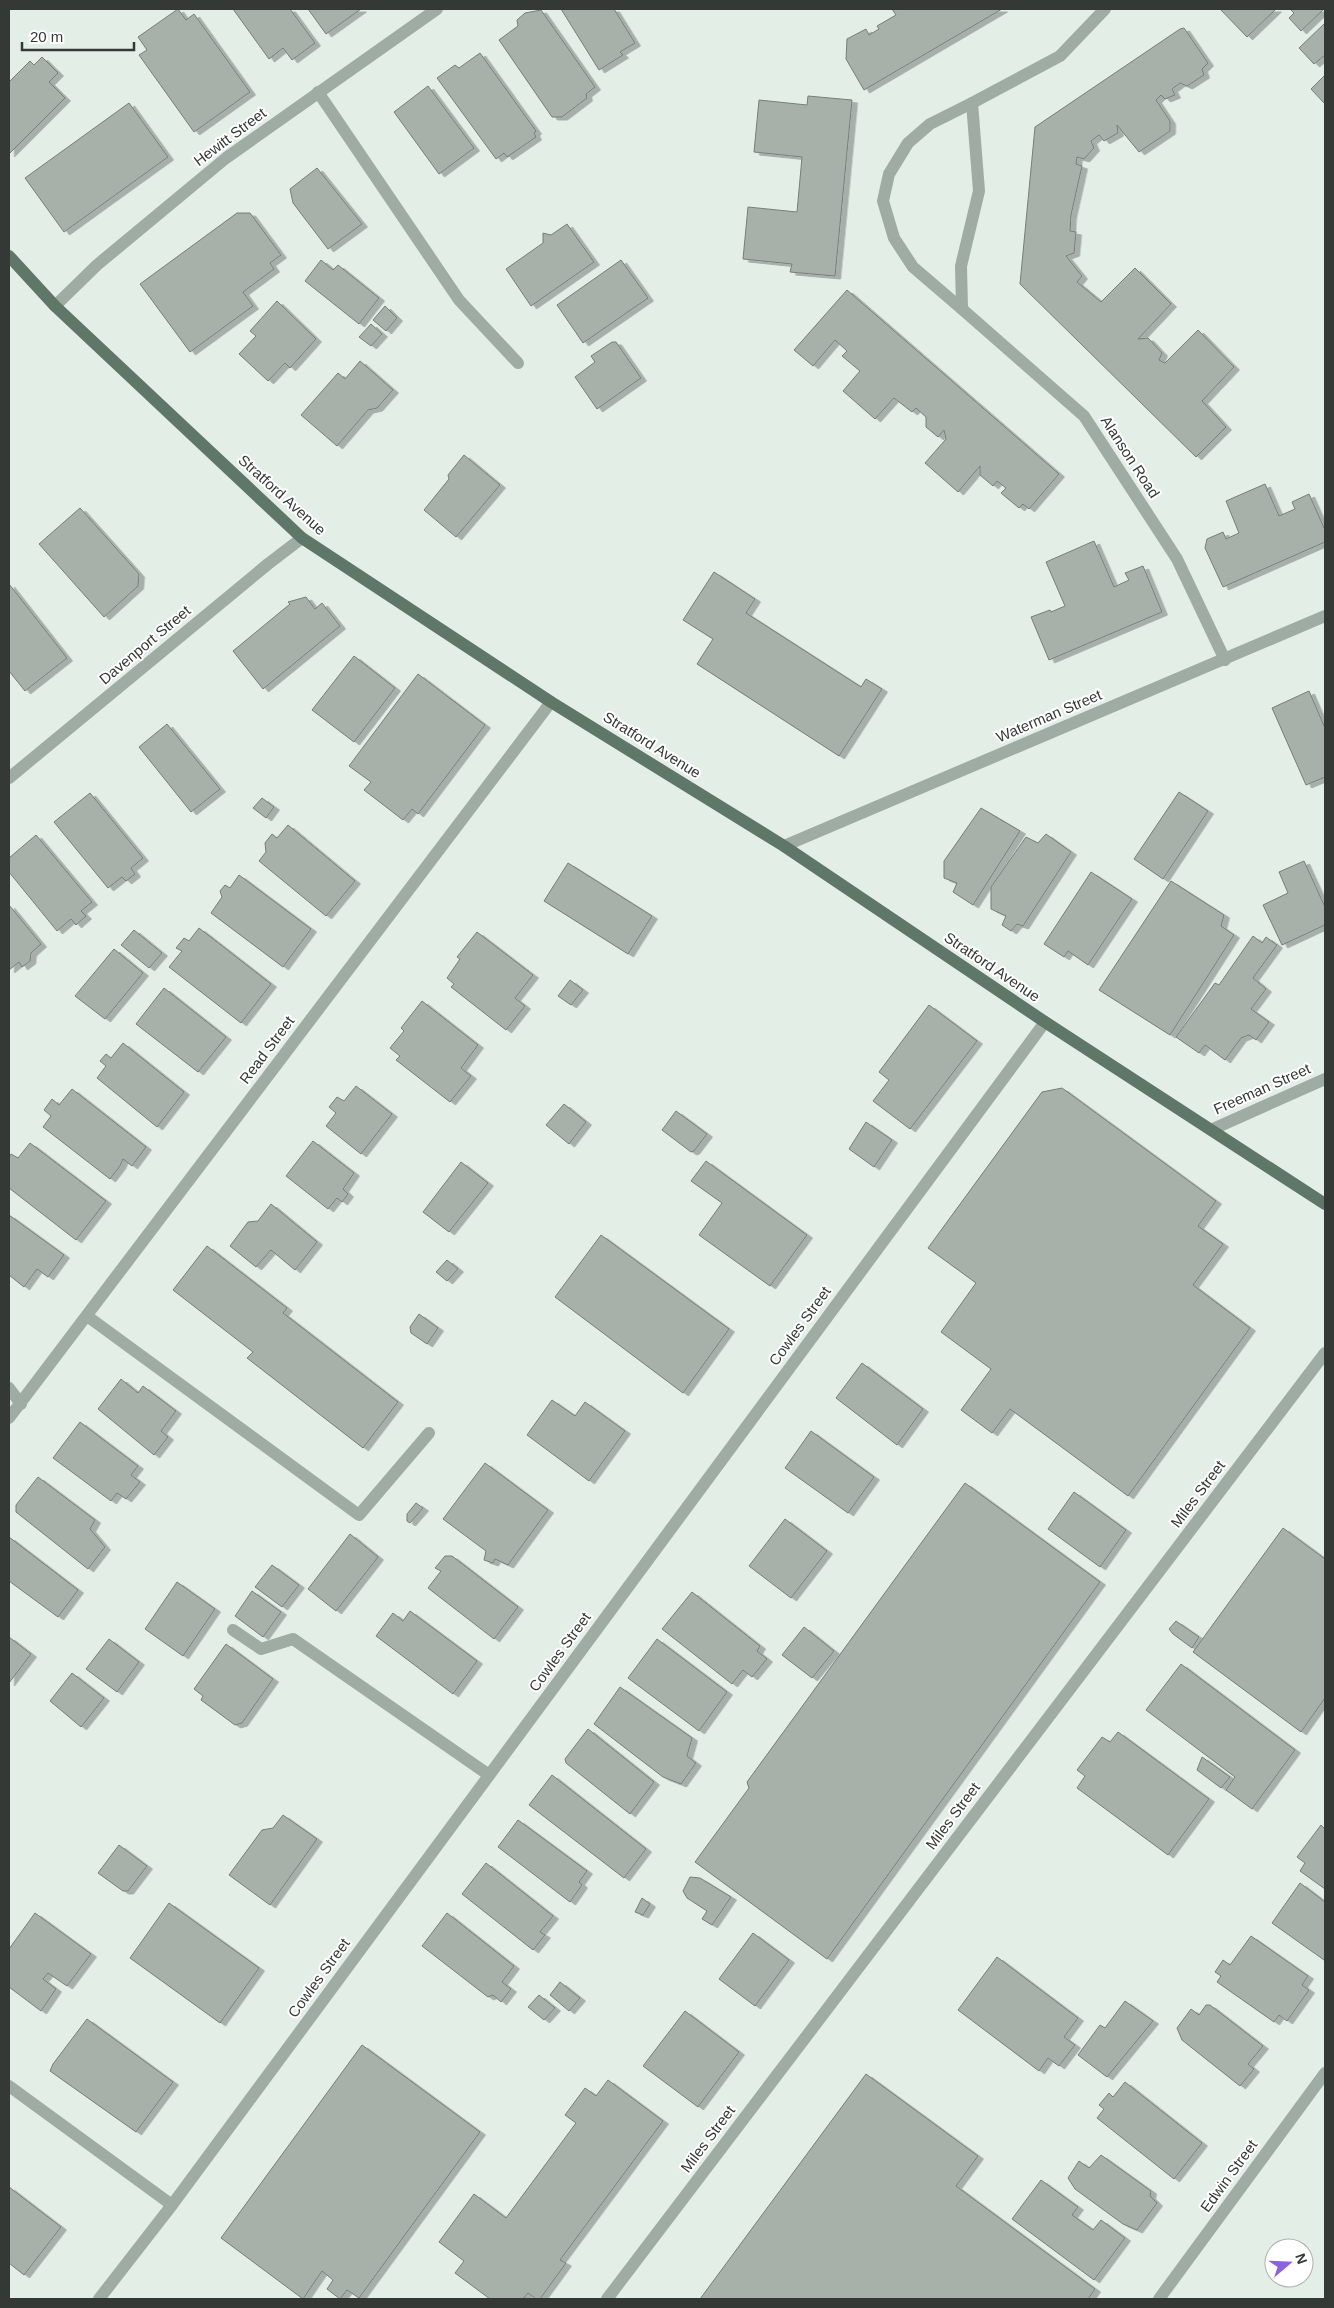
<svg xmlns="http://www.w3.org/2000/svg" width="1334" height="2308" viewBox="0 0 1334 2308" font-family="Helvetica,sans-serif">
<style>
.building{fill:#a7b1aa;stroke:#757f78;filter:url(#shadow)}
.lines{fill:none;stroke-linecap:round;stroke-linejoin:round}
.minor{stroke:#9eaca3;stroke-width:12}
.major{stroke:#5f7768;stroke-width:12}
.labels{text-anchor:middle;stroke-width:4;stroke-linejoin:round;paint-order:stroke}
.street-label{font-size:15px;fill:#343936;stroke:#fff}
</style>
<defs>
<filter id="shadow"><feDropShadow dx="5.5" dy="3" stdDeviation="0" flood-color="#0004"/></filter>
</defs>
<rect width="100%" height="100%" fill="#e3eee6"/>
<g class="building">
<path d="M178,9l8,11 8,-6 56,78 -56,40 -55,-77 8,-5 -9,-13z"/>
<path d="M233,9h57l25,34 -23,17 -9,-12 -14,11z"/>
<path d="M308,9h53l-35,25z"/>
<path d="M561,9h53l21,34 -15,9 3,3 -24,15z"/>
<path d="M892,9h110l-138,81 -18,-31 1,-20 19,-10 3,6 10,-6 -2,-3 19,-11z"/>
<path d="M1220,9h56l-29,28z"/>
<path d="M1290,9h34l-23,22 -12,-13 5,-5z"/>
<path d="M541,10l54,77 -9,7 1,4 -25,19h-10l-53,-77 19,-14 -1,-6 8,-7z"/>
<path d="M1325,23v32l-11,9 -15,-16z"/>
<path d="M1184,28l24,35 -6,6 2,6 -17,11 -7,-3 -8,6 3,6 -10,4 -4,-4 -5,5 14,21v10l-31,21 -22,-27 1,8 -14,8 -5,-6 -8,6 3,7 -10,11 -7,-2 -1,7 6,2 -11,49 -1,16 6,1 -2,21 -8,3 16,20 -5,6 24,20 34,-34 36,36 -33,35 10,-1 14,15 -3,7 6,3 33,-33 36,37 -32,34 24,26 -30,30 -176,-173 15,-157 145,-98z"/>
<path d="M480,53l56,78 -2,2 2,4 -29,20 -3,-4 -8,6 -59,-81 18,-13 4,3z"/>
<path d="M42,57l16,16 -9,9 16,16 -56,56v-72l21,-21 4,4z"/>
<path d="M1325,75v29l-14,-15z"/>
<path d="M428,86l46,62 -35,26 -45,-62z"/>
<path d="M808,96l44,4 -17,176 -45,-4 2,-8 -49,-5 5,-52 49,5 5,-55 -48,-5 5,-52 48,5z"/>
<path d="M129,103l39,54 -104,75 -39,-54z"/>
<path d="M317,168l45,56 -34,25 -35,-46 -3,-14z"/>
<path d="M237,213h13l31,42 -11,8 4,6 -31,23 10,14 -63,46 -50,-68z"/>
<path d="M567,224l27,38 -63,44 -25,-37 37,-26v-10l8,2z"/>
<path d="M321,260l12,10 5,-5 41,33 -20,26 -54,-43z"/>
<path d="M621,260l27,38 -65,45 -26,-38z"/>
<path d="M847,290l212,184 -30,35 -6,-5 -4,4 -18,-15 5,-5 -9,-7 -4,5 -13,-11v-9l-22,26 -33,-29 21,-24 -2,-9 -6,7 -12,-10v-10l-10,-9 -4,4 -18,-14 -19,21 -32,-28 17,-20 -18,-15 5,-5 -12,-11 -22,26 -19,-16z"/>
<path d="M277,301l39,38 -26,29 -5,-5 -17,18 -29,-27 17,-18 -6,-5z"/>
<path d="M385,306l12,12 -11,13 -13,-11z"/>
<path d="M371,324l11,10 -11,12 -12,-9z"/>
<path d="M612,342h4l25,36 -44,31 -22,-32 20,-15 -4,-6z"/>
<path d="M360,361l33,29 -16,18 -9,2 -31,36 -36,-31 37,-42 7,6z"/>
<path d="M464,455l36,30 -44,52 -32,-27 25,-31 -1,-4z"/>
<path d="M1265,484l14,32 16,-7 -3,-7 17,-8 16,36v12l-102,45 -18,-39 2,-9 16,-7 3,7 13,-6 -13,-32z"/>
<path d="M80,508l59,66 -1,12 -34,31 -65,-73z"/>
<path d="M1094,541l20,46 15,-7 -4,-7 18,-7 19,46 -113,48 -18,-43 19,-7 1,2 14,-6 -19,-44z"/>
<path d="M714,572l41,27 -9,14 115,74 5,-8 16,10 -43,67 -142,-92 16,-25 -30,-19z"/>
<path d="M9,584l58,74 -42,33 -16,-20z"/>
<path d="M306,597l9,12 7,-6 18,23 -77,63 -30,-38 57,-47 -2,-2z"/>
<path d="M354,656l41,32 -41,54 -42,-32z"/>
<path d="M418,674l67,51 -67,89 -6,-5 -9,11 -39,-30 7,-8 -22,-16z"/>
<path d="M1309,691l16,37v49l-19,8 -34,-77z"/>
<path d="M167,724l53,65 -29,23 -52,-65z"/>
<path d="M1179,792l29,19 -45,68 -29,-20z"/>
<path d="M90,793l53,65 -12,10 4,6 -9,7 -4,-4 -14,11 -54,-66z"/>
<path d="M262,798l12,9 -8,11 -13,-10z"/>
<path d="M981,808l39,23 -47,74 -20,-13 4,-9 -13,-5v-17z"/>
<path d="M288,825l67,56 -29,35 -67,-55 7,-9 -1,-9 7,-9 5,4z"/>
<path d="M1046,834l25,18 -48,74 -6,-2 -6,7 -9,-6 4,-9 -15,-7v-22l35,-50 12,6z"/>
<path d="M36,835l56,67 -11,9 5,5 -10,9 -5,-6 -14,12 -48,-59v-14z"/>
<path d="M1304,861l21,46v18l-43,20 -19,-40 25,-12 -9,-21z"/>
<path d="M568,863l84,53 -24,38 -84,-53z"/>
<path d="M1091,872l41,27 -44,66 -20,-14 -4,6 -20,-13z"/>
<path d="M239,875l72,54 -28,38 -72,-54 11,-16 -2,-6 5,-6 5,3z"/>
<path d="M1171,881l53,34 -3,11 13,9 -64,100 -71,-45z"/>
<path d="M9,905l32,39 -10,9 -1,8 -8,6 -3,-5 -10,8z"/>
<path d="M199,928l72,56 -30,39 -72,-56 13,-16 -6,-3 8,-10 5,3z"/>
<path d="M134,930l28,23 -13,15 -28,-23z"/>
<path d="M477,932l56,43 -18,23 10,8 -19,24 -55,-43 3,-3 -7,-6 13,-19 -3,-2z"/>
<path d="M1253,936l9,7 4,-6 11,8 -24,33 13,11 -15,20 18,13 -13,18 -7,-5 -8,3 -16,22 -20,-15 -6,8 -23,-16 39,-54 4,2z"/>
<path d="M114,949l29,24 -38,46 -30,-23z"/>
<path d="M570,980l13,10 -12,15 -13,-9z"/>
<path d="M164,988l62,49 -28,35 -62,-48z"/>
<path d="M422,1001l56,44 -17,23 10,8 -21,26 -54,-42 4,-4 -10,-8 14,-17 -3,-3z"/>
<path d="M929,1005l48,36 -67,88 -37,-28 16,-21 -10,-8z"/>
<path d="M123,1043l61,49 -27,35 -60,-49 9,-12 -6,-5 6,-7 5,4z"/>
<path d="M356,1086l36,28 -31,40 -35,-28 10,-13 -7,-6 8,-10 7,4z"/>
<path d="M1062,1088l154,113 -18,25 25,18 -30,41 57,43 -122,168 -118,-87 -18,24 -31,-23 30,-41 -50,-37 35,-49 -48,-35 114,-156z"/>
<path d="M72,1089l74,58 -14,19 -9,-7 -3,7 -10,13 -67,-52 8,-11 -7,-6 8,-11 7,6z"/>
<path d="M564,1104l22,18 -17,22 -23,-19z"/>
<path d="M676,1111l31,23 -13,17 -3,1 -29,-22z"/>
<path d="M866,1122l26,18 -18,27 -25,-18z"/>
<path d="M313,1141l41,32 -11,16 5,5 -6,8 -5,-4 -9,11 -42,-33z"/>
<path d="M30,1143l76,58 -30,39 -67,-52v-30l2,-4 7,4z"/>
<path d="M706,1161l101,74 -37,51 -71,-51 23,-32 -31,-22z"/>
<path d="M461,1162l27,21 -39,49 -26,-20z"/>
<path d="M271,1204l46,38 -22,28 -24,-20 -15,17 -26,-21 18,-24 10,-1z"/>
<path d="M9,1215l55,40 -16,22 -11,-8 -13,18 -15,-12z"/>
<path d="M601,1235l128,94 -46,64 -128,-96z"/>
<path d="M207,1246l80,62 -4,5 115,89 -35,46 -116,-90 6,-6 -80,-62z"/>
<path d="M447,1260l11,9 -11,12 -11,-9z"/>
<path d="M419,1314l19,14 -11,16 -16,-11 -1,-6z"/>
<path d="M862,1363l61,46 -26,36 -61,-47z"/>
<path d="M121,1379l17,14 5,-7 33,25 -15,20 7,6 -14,18 -56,-46z"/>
<path d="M552,1400l23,16 10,-14 40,29 -36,50 -62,-46z"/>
<path d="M80,1422l58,44 -7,9 9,7 -14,17 -9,-6 -6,8 -58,-43z"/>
<path d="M811,1431l63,46 -26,36 -63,-45z"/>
<path d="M485,1463l63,47 -40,55 -13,-6 -2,4 -9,-3 2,-9 -43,-32z"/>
<path d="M38,1477l57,43 -5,9 15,18 -17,22 -72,-57v-7z"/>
<path d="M965,1483l135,99 -273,377 -132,-97 54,-74 -2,-6z"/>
<path d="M1074,1492l52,38 -26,37 -52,-38z"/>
<path d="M416,1503l7,5 -13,15 -3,-2v-7z"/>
<path d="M785,1519l42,32 -36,47 -42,-32z"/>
<path d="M1283,1528l42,31v139l-24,34 -108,-80z"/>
<path d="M350,1534l28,23 -42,54 -28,-22z"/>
<path d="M9,1537l69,53 -20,27 -49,-36z"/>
<path d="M445,1556h7l66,51 -24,32 -66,-51 13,-17 -6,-3z"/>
<path d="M272,1565l27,20 -17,22 -27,-20z"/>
<path d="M177,1582l38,27 -32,47 -38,-27z"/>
<path d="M252,1591l29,21 -18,25 -28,-21z"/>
<path d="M692,1592l68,54 -3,5 10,8 -15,18 -9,-7 -11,14 -70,-55z"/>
<path d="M410,1611l67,50 -24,33 -77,-58 17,-23 10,8z"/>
<path d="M1176,1621l23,16 -7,11 -19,-14 -4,-5z"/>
<path d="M804,1627l30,24 -22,27 -30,-23z"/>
<path d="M9,1637l22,17 -22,29z"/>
<path d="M109,1639l30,23 -22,30 -31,-23z"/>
<path d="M657,1639l70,53 -28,39 -71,-53z"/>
<path d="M226,1644l47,35 -31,44 -7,2 -34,-25 2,-4 -9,-7z"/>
<path d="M1181,1664l114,86 -43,59 -26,-19 9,-13 -89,-67z"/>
<path d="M72,1673l32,25 -23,29 -31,-26z"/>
<path d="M620,1687l72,51 -5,18 9,7 -15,21 -18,-7 -69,-53z"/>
<path d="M588,1729l66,53 -24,32 -64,-51 -1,-4z"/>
<path d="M1118,1732l91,67 -41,56 -91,-67 8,-12 -8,-6 25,-33 8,5z"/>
<path d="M1202,1757l28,20 -9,11 -24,-18z"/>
<path d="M552,1775l94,74 -22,29 -95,-73z"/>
<path d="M283,1815l34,24 -47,66 -41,-30 33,-45 11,-2z"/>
<path d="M518,1820l69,51 -8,11 3,3 -12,17 -72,-55z"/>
<path d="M1321,1825l4,4v60l-25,-18 5,-8 -8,-6z"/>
<path d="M119,1845l28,21 -19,25h-5l-25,-18z"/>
<path d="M486,1863l67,53 -13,16 5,3 -12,15 -71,-56z"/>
<path d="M690,1877l10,1 31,19 -19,28 -10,-6 5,-8 -20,-13 -4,-7z"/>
<path d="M1300,1883l25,19v56l-1,2 -52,-37z"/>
<path d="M642,1898l8,6 -7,11 -8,-3z"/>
<path d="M169,1903l90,65 -39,55 -90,-65z"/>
<path d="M35,1913l56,41 -24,32 -19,-13 -5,6 13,10 -15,22 -32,-24v-38z"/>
<path d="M447,1913l67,53 -12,16 9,7 -10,13 -8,-7 -5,2 -66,-51z"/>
<path d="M753,1933l36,27 -34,46 -36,-27z"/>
<path d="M1251,1936l57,40 -6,9 7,5 -22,31 -8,-6 -5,7 -57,-40 4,-6 -6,-4 8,-12 7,5z"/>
<path d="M997,1957l81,61 -14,19 11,8 -16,21 -11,-8 -9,13 -81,-61z"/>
<path d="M560,1982l20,16 -11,13 -19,-16z"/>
<path d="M539,1995l16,13 -11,12 -16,-13z"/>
<path d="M1125,2001l28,20 -46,56 -29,-22 22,-30 5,3z"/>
<path d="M1206,2005h4l53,41 -15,18 6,5 -14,17 -58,-46 -5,-12 14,-19 8,6z"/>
<path d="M685,2011l54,41 -41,55 -55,-41z"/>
<path d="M87,2019l86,63 -37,50 -86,-61 3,-7z"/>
<path d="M362,2045l118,87 -121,166 -12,-8 -7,9 -13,-10 6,-9 -11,-9 -19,28 -82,-61z"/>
<path d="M866,2074l112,82 -22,30 139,103 -7,10h-388z"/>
<path d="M608,2080l55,41 -103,139 6,3 -26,36h-4l-8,-6 -5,6h-33l-35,-26 9,-12 -25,-19 35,-48 32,24 70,-95 -11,-8 20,-27 11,8z"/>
<path d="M1125,2082l77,61 -28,36 -77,-61 7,-9 -5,-4 10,-12 4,4z"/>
<path d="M1101,2155l50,36 -1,5 7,7 -20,27 -14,-6 -48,-35 -7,-11 11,-17 10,7z"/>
<path d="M1041,2180l37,27 -6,8 21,15 8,-10 24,18 -31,42 -82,-61z"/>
<path d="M9,2187l52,40 -37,48 -15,-12z"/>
</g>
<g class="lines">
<g class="minor">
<path d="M1105,9l-45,47 -88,47 7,88 -18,75 1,43 122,107 93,143 48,101"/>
<path d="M318,92l141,208 59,63"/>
<path d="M55,306l42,-41 129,-107 211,-149"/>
<path d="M962,309l-49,-42 -19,-29 -11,-37 6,-27 19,-31 22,-19 42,-21"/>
<path d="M9,778l259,-214 34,-26"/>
<path d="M784,846l541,-230"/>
<path d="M1213,1129l112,-50"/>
<path d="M87,1316l272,199 70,-82"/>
<path d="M9,1388l12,16"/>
<path d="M9,1418l542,-716"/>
<path d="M233,1630l28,19 32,-10 196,136"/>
<path d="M9,2086l163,119"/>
<path d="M99,2299l73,-94 873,-1183"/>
<path d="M607,2299l718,-946"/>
<path d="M1159,2299l166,-226"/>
</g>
<path class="major" d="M9,256l46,50 247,232 249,164 233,144 261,176 280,182"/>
</g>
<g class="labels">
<g class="street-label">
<text transform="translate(230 137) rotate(-37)" y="5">Hewitt Street</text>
<text transform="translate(1130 457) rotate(57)" y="5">Alanson Road</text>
<text transform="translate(282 495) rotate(42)" y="5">Stratford Avenue</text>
<text transform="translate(145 645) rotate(-40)" y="5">Davenport Street</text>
<text transform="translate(1049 716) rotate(-23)" y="5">Waterman Street</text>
<text transform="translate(652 745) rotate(32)" y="5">Stratford Avenue</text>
<text transform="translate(992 967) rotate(34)" y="5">Stratford Avenue</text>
<text transform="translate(267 1050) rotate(-53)" y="5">Read Street</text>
<text transform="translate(1262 1089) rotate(-24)" y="5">Freeman Street</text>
<text transform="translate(800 1326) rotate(-54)" y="5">Cowles Street</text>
<text transform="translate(1198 1494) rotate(-53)" y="5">Miles Street</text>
<text transform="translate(560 1652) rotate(-54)" y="5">Cowles Street</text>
<text transform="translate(953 1816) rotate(-53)" y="5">Miles Street</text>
<text transform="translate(319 1978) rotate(-54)" y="5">Cowles Street</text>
<text transform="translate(708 2139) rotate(-53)" y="5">Miles Street</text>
<text transform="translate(1229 2176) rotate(-54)" y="5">Edwin Street</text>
</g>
</g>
<rect width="1334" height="2308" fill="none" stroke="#343936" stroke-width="20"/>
<g transform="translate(1289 2263) rotate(71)"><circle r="24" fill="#ffffff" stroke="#aeb0af"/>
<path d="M0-4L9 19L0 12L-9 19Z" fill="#8c63dd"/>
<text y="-8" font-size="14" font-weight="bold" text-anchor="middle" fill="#343936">N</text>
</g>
<path d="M22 42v8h112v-8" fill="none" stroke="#343936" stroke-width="2.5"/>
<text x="30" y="42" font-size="15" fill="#343936" stroke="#ffffff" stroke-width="4" paint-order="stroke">20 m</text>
</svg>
